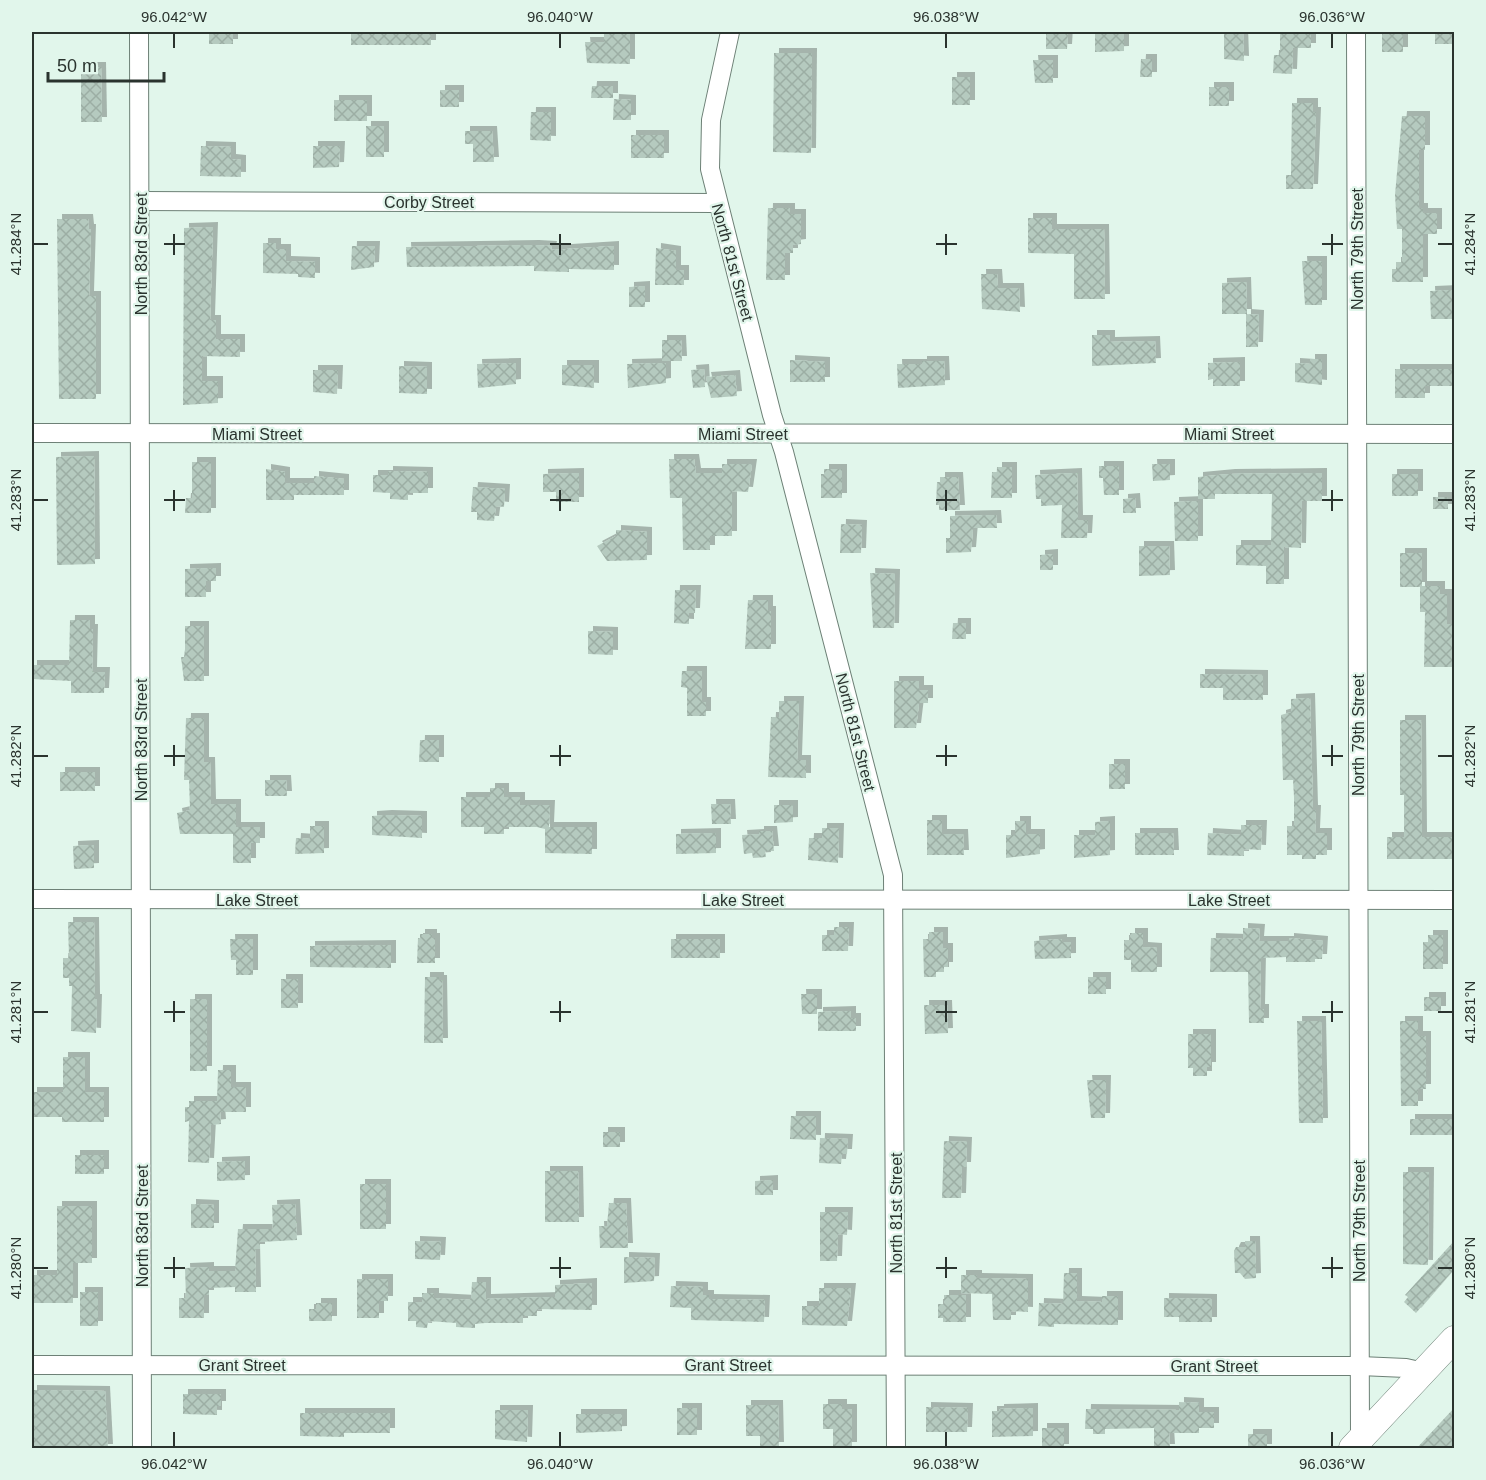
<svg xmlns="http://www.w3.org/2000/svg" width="1486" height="1480" viewBox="0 0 1486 1480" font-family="Arial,sans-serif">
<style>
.building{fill:url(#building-cross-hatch);filter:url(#shadow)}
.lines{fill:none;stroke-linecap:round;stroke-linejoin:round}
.street-casing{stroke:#6d8076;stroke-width:20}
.secondary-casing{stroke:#6d8076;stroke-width:27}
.street{stroke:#fff;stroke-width:18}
.secondary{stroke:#fff;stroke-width:26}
.ticks{fill:none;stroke:#2a332e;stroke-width:2}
.labels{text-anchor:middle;stroke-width:4.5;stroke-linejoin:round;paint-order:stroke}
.street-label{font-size:16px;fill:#2a332e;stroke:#e1f6eb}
.neatline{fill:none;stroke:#2a332e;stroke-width:2}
.ticks-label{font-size:15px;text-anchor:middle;fill:#2a332e}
</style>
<defs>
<pattern id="building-cross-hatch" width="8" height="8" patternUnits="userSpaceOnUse" patternTransform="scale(1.5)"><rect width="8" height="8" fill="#b5cabf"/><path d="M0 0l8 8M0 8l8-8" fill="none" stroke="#9caea4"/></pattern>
<filter id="shadow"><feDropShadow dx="5" dy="-5" stdDeviation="0" flood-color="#0004"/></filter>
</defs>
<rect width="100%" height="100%" fill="#e1f6eb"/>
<g class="building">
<rect x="209" y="32" width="24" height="12"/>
<rect x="351" y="32" width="80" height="13"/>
<path d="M604,32h26v32l-43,-1 -2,-21h19z"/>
<path d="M1046,32h22l-1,17h-21z"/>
<path d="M1124,32v19l-29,1v-19z"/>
<path d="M1224,32h19l1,29 -20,-2z"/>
<path d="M1280,32h31v16h-18l-1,26 -19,-1 1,-18h6z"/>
<rect x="1382" y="32" width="21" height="20"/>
<rect x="1435" y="32" width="20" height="12"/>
<path d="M774,53h38l-1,100 -38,-1z"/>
<path d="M1141,59h11v18h-12z"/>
<path d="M1033,60h20v23h-18z"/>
<path d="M81,67h20l1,55h-21z"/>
<rect x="952" y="77" width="18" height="28"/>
<path d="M592,86h21v12h-22z"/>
<rect x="1209" y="87" width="20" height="19"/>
<rect x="440" y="90" width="19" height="17"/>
<path d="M614,99l17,1v20h-18z"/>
<rect x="334" y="100" width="33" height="21"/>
<path d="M1292,103h21v9h3l-3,77h-27v-14h5z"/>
<path d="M531,112h20v29l-21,-1z"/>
<path d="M1402,116h23v34h-6v58h4v5h14v21h-14v48h-31v-13h4v-7h6v-33h-5l-2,-34z"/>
<rect x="366" y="126" width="18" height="31"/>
<path d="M465,131h27l2,31h-21v-18h-8z"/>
<rect x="631" y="135" width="33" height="23"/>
<path d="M201,146l30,1v12l10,1v17l-41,-1z"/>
<path d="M313,146h27l-1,21 -26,1z"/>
<path d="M768,208h22v6h11v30l-8,1v8h-8v27h-19z"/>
<path d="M1028,218h24v11h52l1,70h-31v-45l-46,-1z"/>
<path d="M57,219h31l1,10h2l-2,67h7v103h-37z"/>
<path d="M213,227l-3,93h6v19h24v18l-38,-1v25h16v22l-35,2 1,-177z"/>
<path d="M263,243h13v6h10v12l29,1v16l-17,-1v-3l-35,-1z"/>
<path d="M534,245l18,1 -1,4 63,-4v24l-45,-1v3l-35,-1v-5l-127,1 -1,-20z"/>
<path d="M352,246h23l-1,21 -23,3z"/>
<path d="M656,248l20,3v19h8v15h-29z"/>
<path d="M1302,261h20v44h-17z"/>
<path d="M981,274h16l1,14h21l1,24 -38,-3z"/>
<path d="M1246,282l1,32h-25v-31z"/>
<path d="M645,286v21h-16v-20z"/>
<path d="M1453,290v29h-22l-1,-28z"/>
<path d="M1246,314l13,1 -1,32h-12z"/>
<path d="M1092,335h18v7l45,-1 1,22 -64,3z"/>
<path d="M662,340h19l1,21h-20z"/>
<path d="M1310,359h12v26l-27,-3v-19l15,1z"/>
<path d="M790,360l35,2v20h-35z"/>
<path d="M922,361h22l1,24 -47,3 -1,-24h25z"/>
<path d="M1240,362v24h-27v-7l-5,1v-17z"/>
<path d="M516,363v21l-38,4 -1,-24z"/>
<path d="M666,363v20l-38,5 -1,-24z"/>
<path d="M562,365h32v23l-32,-3z"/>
<path d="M399,366l28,1v27l-28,-1z"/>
<path d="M704,369l1,18 -12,1 -2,-18z"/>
<path d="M1395,369h60v17h-30v12h-30z"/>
<path d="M313,370h25l-1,24 -24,-2z"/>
<path d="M735,375l2,21 -26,2 -5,-21z"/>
<path d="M94,456l1,108 -38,1 -1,-108z"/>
<path d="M669,459h25l2,14h26v-9h30l-4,28 -16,-1v45h-22v14h-27l-1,-52h-12z"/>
<path d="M192,462h19v51h-26l1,-15h6z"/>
<path d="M1152,464h18v16l-17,1z"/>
<path d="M1099,466h20v29h-15l-1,-17h-4z"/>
<path d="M997,467h15v31h-21l1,-26h5z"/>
<path d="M266,469l19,3v11h29v-7l30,3v16h-50v5h-28z"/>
<path d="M824,469h18v29h-21v-24h3z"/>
<path d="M388,471l40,1v21h-20v7l-18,-1v-6l-17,-1v-17h15z"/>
<path d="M579,473v29h-23v-10h-13v-18z"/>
<path d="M1077,473l1,47h10l-1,18h-26l1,-33 -21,1v-7h-5l-1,-24z"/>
<path d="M1322,473v28h-20l-1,47 -17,-1v37h-18v-18l-30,-1v-20h35l1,-51h-57v5h-17v-22l32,-3z"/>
<rect x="1392" y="474" width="26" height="22"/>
<path d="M940,477h18l2,33h-21v-5h-3l1,-23h3z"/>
<path d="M473,487l32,2 -1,18 -8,-1 -2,15 -17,-1v-8h-6z"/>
<rect x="1433" y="497" width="15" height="12"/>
<path d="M1135,498l1,15h-13v-14z"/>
<path d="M1198,501v40h-23l-1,-39z"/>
<path d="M996,515l1,13h-24l-2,24 -25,1v-15h4v-22z"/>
<path d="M841,524l21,1 -1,28h-21z"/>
<path d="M616,530l31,2v28l-40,1 -10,-15 19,-10z"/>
<path d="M1139,546h30l1,29 -31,1z"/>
<path d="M1400,553h22v33h18v8h7v30h8v43h-31l1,-55h-5v-25h-20z"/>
<path d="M1053,554v16h-13v-15z"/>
<path d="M216,568v13h-10v16h-21v-28z"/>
<path d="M870,573l25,1 -1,54h-21z"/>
<path d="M675,590h21l-1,23h-6v11l-15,-1z"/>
<path d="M748,600h20v11h3v38h-26z"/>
<path d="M70,620h20v9h3l-1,43h13l-1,21h-33v-12l-39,-2v-14h37z"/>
<path d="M953,623h13v16h-14z"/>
<path d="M185,626h19v55h-20l-3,-24h3l1,-8z"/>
<path d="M588,631l25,1v23l-25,-1z"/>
<path d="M682,671h20v31h4v14h-19v-28l-6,-1z"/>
<path d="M1200,674l63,1v25h-40v-12h-23z"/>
<path d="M894,681h25v9h9v13h-9l-3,25h-22z"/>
<path d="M1310,698l3,112h3l-1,23h12v22h-11v4h-14v-4h-15v-29h7v-29l-1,-17h-10l-2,-65 10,-3v-13z"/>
<path d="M779,701h20l-2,59h9v18l-38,-1 3,-60h8z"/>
<path d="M186,718h18v44h6l1,42h25v23h24v16h-9v20h-18v-29h-53l-3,-21 13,-3 -1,-30h-5z"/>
<path d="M1400,720h21l1,117h33v22h-68v-22h17v-42h-4z"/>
<path d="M420,740h19v22h-20z"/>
<rect x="1109" y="764" width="16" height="25"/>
<rect x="60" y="772" width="35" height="19"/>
<path d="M265,780h21l1,16h-22z"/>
<path d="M490,788h14v9h16v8h30l-1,22h43v27l-47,-1v-24l-8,-2h-33v7h-20v-7h-23v-30h29z"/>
<path d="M711,804h19l1,20h-19z"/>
<path d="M774,805h19v17l-19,1z"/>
<path d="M387,815l35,1v22l-50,-3v-19z"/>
<path d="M927,820h15v14h21l1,21h-37z"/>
<path d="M1015,821h11v13h14v20l-34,4v-23h9z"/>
<path d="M1110,821v34l-36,3v-23h21v-13z"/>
<path d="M1241,825h21l-1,25 -17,-1v7l-37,-1 1,-22 33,2z"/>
<path d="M310,826h14v27l-29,1 1,-16 14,1z"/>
<path d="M822,828h17l-1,35 -30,-3 1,-22h13z"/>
<path d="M759,831h13l2,20h-9l1,6 -13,1 -1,-5 -8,1 -2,-19 17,-1z"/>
<path d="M716,833v20l-40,1v-20z"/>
<path d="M1135,833h38l1,22h-39z"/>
<path d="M94,845v23l-20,1 -1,-23z"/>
<path d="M68,922h26l1,77h2l-1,34 -25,-2 1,-45h-3v-8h-6v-20h6z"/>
<path d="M834,927h15l-1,24h-26v-16h12z"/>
<path d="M1243,928l17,1 -1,12h30v-3l34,3 -1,18h-7v3h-29v-5l-25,1 -1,51h4v14h-15l-1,-51h-38l1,-34 32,1z"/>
<path d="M929,932h14v16h5v19h-4v5h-8v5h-12l-1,-38h6z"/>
<path d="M1130,933h13v14l14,1v24h-26v-12h-7v-20h6z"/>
<path d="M420,934h12v4h3v25h-18l1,-25h2z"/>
<path d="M1428,935h15v34h-20v-27h5z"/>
<path d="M230,939h23v36h-17v-15h-5z"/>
<rect x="671" y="939" width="49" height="19"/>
<path d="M1062,939v3h9v16l-36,1 -1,-18z"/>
<path d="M391,945v23l-81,-1v-21z"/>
<path d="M425,977h14v3h3l1,63h-19z"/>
<rect x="1088" y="977" width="18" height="17"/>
<rect x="281" y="979" width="17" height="29"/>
<path d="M801,994h16v20h-15z"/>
<rect x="1424" y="997" width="17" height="14"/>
<rect x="190" y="999" width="17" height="72"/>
<path d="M924,1005h23l1,28 -23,1z"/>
<path d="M851,1011v7h5v13h-38v-19z"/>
<path d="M1297,1021h24l2,102h-24z"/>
<path d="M1400,1021h18v15h8v53h-8v17h-17z"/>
<path d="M1188,1034h23v33h-4v9h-14v-8h-5z"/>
<path d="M63,1057h22v35h19v30h-42v-5h-30v-25h31z"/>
<path d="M218,1070h13v17h15v25h-26l1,12 -10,1 -2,38 -21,-1 1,-41 -4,1v-15h4v-6h28z"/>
<path d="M1087,1080h19l-1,38h-14z"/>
<path d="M791,1116h25v24l-26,-1z"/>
<rect x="1410" y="1119" width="45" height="16"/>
<rect x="603" y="1132" width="17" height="15"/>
<path d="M820,1138l28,1 -1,15h-5l-1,10 -22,-1z"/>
<path d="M944,1141l23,1 -1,25h-4l-1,31h-19z"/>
<rect x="75" y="1155" width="29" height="19"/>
<path d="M245,1161v19l-28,1v-19z"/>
<path d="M545,1171h33l1,51h-34z"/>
<path d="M1403,1172h26l-1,93 -25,-1z"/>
<path d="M773,1180v15h-18v-14z"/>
<rect x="360" y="1184" width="26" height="45"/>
<path d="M609,1203h17l2,45h-28l-1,-22h8z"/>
<path d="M191,1204l23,1v23h-23z"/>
<path d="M295,1204l2,36 -37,2v7h-5l1,43h-21v-5l-26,1v7h-5v23h-25v-20h7l-1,-30 24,-1v4h26l3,-42h35l-1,-24z"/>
<path d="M57,1206h35v57h-19v40h-41v-28h25z"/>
<path d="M820,1212h28l-1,23 -9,-1 -1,27h-17z"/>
<path d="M1455,1240v28l-39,45 -12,-11 4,-5 -3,-2z"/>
<path d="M415,1241l26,1 -1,18 -25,-1z"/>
<path d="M1245,1241h10l1,37 -11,1 -5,-6h-5l-1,-22 2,-4h9z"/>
<path d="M624,1257l31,1 -1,23 -30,2z"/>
<path d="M1064,1273h13v28l25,1v-6h16v29l-64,-1v3l-16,-1 1,-23 24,1z"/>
<path d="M961,1275h16v3l51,1v33l-17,-1v9h-18l-1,-26 -31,-1z"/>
<path d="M357,1279h31v22h-9v17h-22z"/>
<path d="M472,1282h14v17l69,-2v-12l37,-2v27l-55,-1v7h-14v7h-38l-10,1v4l-19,-1v-4l-28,-2 -1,7 -11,-1v-6h-8v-19h14v-9h12v5l37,2z"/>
<path d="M671,1286l32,1v8h6v4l56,1 -1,22 -73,-2v-12l-21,-1z"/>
<path d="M819,1288h32l-4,38 -45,-1v-19h17z"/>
<rect x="80" y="1292" width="18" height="34"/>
<path d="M944,1295h22v27h-23v-4h-5v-14h6z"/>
<path d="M1164,1298l48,1v23h-33v-5h-15z"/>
<path d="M316,1303h16v18h-23v-12h7z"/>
<path d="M32,1390l73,1 3,58h-76z"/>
<path d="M183,1394h38v12h-4v9l-34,-1z"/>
<path d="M1179,1402l20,1v9h15v16h-15v5h-30l1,16h-16v-21l-49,1v5h-12v-5h-8l1,-20 93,1z"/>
<path d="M823,1404h19v5h10v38h-19v-18h-10z"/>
<path d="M746,1405h32l1,42h-19v-11h-14z"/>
<path d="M926,1407l42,1 -1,24h-41z"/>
<path d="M1455,1407v36l-5,6h-34z"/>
<rect x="677" y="1408" width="20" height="27"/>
<path d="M1033,1408v28l-41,1v-26h7v-2z"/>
<path d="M495,1410h33l-1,32 -32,-3z"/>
<path d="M300,1413h90v20h-46v4l-44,-1z"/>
<path d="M576,1414h46v17l-46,2z"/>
<rect x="1042" y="1428" width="22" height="21"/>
<rect x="1248" y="1434" width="19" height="15"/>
</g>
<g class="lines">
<defs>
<g id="street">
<path d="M139,32l3,1416"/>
<path d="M730,32l-19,88 -1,49 62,246 12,37 109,423 3,573"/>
<path d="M1356,32l4,1407"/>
<path d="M141,201l576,2"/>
<path d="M32,433l1422,1"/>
<path d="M32,899l1422,1"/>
<path d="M32,1365l1328,1 46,2 18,4"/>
</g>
<path id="secondary" d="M1352,1448l102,-109"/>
</defs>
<use href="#street" class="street-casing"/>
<use href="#secondary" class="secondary-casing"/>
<use href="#street" class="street"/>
<use href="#secondary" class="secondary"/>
</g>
<path class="ticks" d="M174,33v15M560,33v15M946,33v15M1332,33v15M174,234v21M560,234v21M946,234v21M1332,234v21M33,244h15M164,244h21M550,244h21M936,244h21M1322,244h21M1438,244h15M174,490v21M560,490v21M946,490v21M1332,490v21M33,500h15M164,500h21M550,500h21M936,500h21M1322,500h21M1438,500h15M174,745v21M560,745v21M946,745v21M1332,745v21M33,756h15M164,756h21M550,756h21M936,756h21M1322,756h21M1438,756h15M174,1001v21M560,1001v21M946,1001v21M1332,1001v21M33,1012h15M164,1012h21M550,1012h21M936,1012h21M1322,1012h21M1438,1012h15M174,1257v21M560,1257v21M946,1257v21M1332,1257v21M33,1268h15M164,1268h21M550,1268h21M936,1268h21M1322,1268h21M1438,1268h15M174,1432v15M560,1432v15M946,1432v15M1332,1432v15"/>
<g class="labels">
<g class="street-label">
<text x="429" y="208">Corby Street</text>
<text transform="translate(1357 249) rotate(-90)" y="6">North 79th Street</text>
<text transform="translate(141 254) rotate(-90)" y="6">North 83rd Street</text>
<text transform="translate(733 262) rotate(75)" y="6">North 81st Street</text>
<text x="257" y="440">Miami Street</text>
<text x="743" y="440">Miami Street</text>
<text x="1229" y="440">Miami Street</text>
<text transform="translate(856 732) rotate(76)" y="6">North 81st Street</text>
<text transform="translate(1358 735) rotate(-90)" y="6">North 79th Street</text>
<text transform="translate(141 740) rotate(-90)" y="6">North 83rd Street</text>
<text x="257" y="906">Lake Street</text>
<text x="743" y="906">Lake Street</text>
<text x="1229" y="906">Lake Street</text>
<text transform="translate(896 1213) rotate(-90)" y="6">North 81st Street</text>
<text transform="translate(1359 1221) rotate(-90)" y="6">North 79th Street</text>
<text transform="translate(142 1226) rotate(-90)" y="6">North 83rd Street</text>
<text x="242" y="1371">Grant Street</text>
<text x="728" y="1371">Grant Street</text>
<text x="1214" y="1372">Grant Street</text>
</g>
</g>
<rect width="1486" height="1480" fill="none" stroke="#e1f6eb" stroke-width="66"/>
<path d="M48 72v9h116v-9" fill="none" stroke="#2a332e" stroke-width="3"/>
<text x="57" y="72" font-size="18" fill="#2a332e" stroke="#e1f6eb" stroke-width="4.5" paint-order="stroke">50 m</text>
<rect x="33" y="33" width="1420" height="1414" class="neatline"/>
<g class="ticks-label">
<text x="174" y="22">96.042°W</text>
<text x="560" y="22">96.040°W</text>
<text x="946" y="22">96.038°W</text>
<text x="1332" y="22">96.036°W</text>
<text transform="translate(16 244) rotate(-90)" y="5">41.284°N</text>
<text transform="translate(1470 244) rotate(-90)" y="5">41.284°N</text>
<text transform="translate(16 500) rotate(-90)" y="5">41.283°N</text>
<text transform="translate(1470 500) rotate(-90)" y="5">41.283°N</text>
<text transform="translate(16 756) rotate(-90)" y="5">41.282°N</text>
<text transform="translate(1470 756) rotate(-90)" y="5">41.282°N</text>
<text transform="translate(16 1012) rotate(-90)" y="5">41.281°N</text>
<text transform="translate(1470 1012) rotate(-90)" y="5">41.281°N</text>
<text transform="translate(16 1268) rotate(-90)" y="5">41.280°N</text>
<text transform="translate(1470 1268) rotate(-90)" y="5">41.280°N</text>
<text x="174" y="1469">96.042°W</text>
<text x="560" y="1469">96.040°W</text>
<text x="946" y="1469">96.038°W</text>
<text x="1332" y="1469">96.036°W</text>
</g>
</svg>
